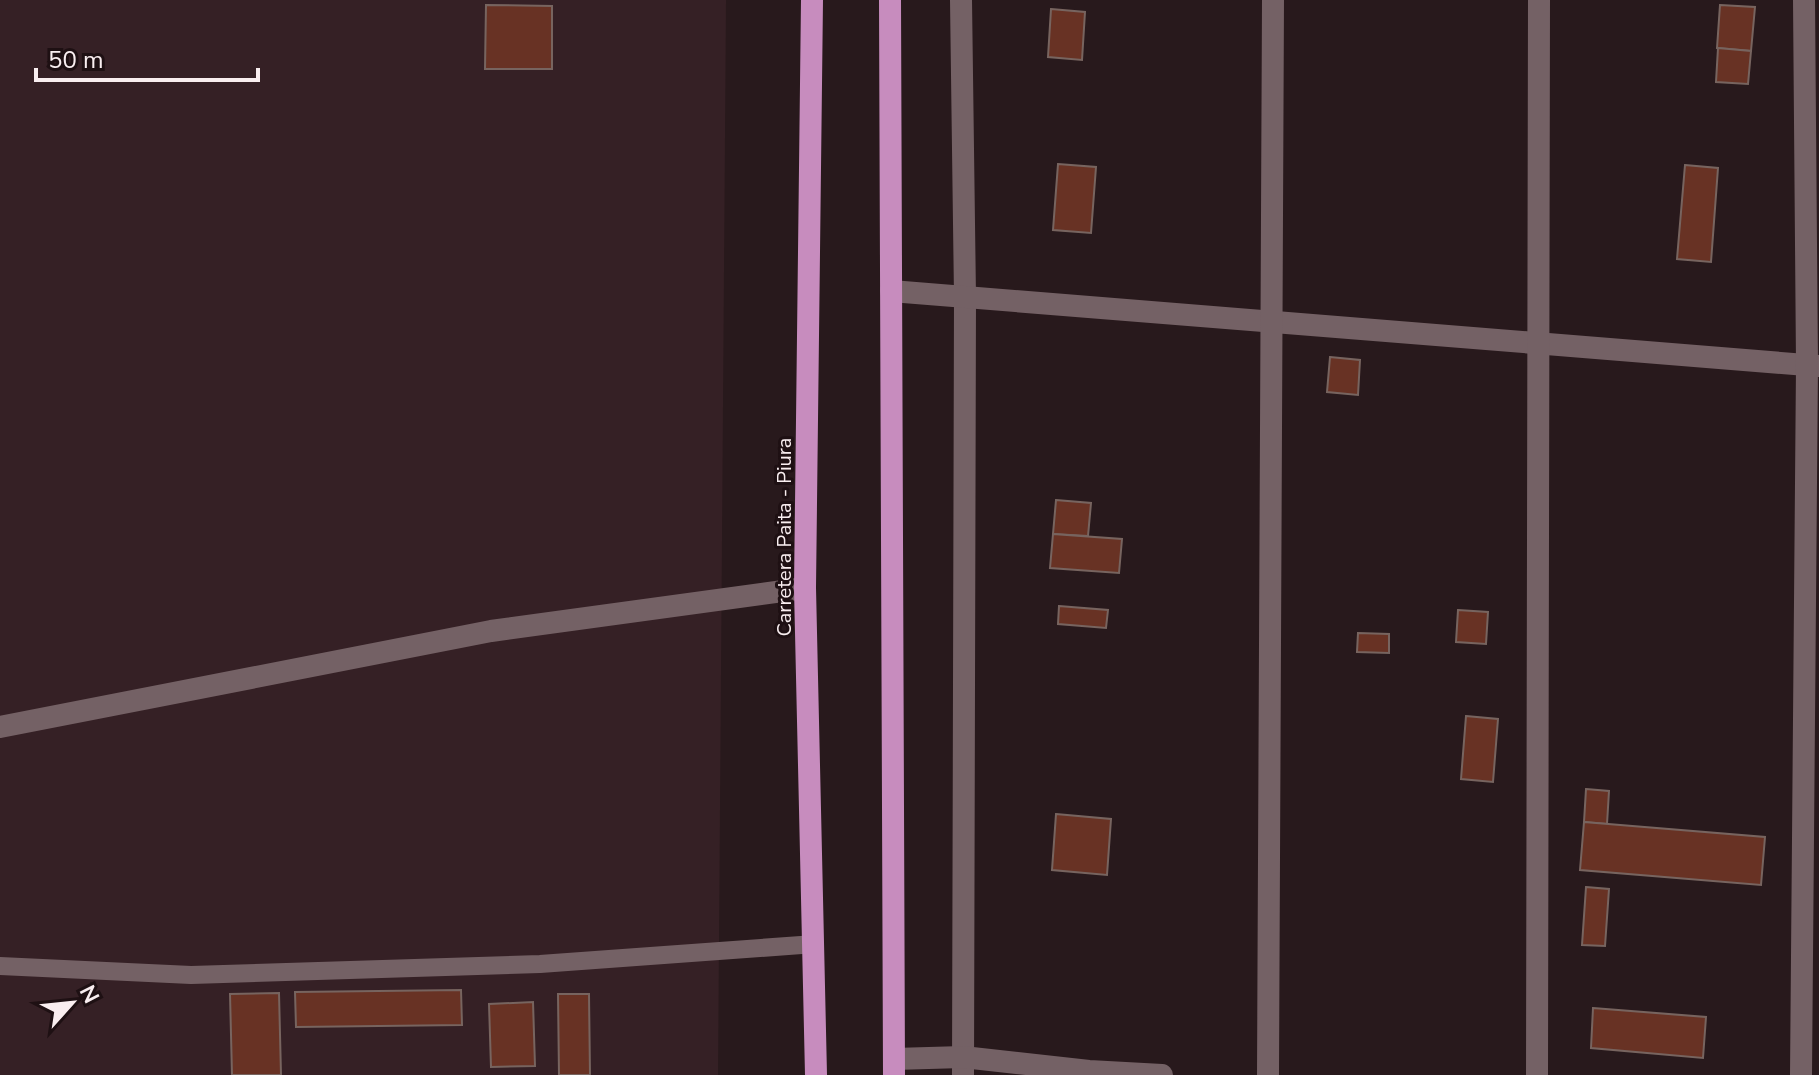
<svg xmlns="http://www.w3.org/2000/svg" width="1819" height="1075" viewBox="0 0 1819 1075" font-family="'Nunito Sans',sans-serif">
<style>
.built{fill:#352025}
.building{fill:#683224;stroke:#77645f;stroke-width:2}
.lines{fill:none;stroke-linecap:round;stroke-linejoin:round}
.service{stroke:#746165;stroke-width:18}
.minor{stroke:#746165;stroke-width:22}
.trunk{stroke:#c78cbe;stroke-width:22}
.labels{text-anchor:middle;stroke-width:6;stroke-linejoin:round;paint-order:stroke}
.street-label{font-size:20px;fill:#f9eef0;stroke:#1e1013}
</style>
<rect width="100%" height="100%" fill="#28191c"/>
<path class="built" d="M0,0h726l-8,1075h-718z"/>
<g class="building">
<path d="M486,5l66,1v63h-67z"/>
<path d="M1720,5l35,2 -4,44 -34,-3z"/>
<path d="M1051,9l34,3 -3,48 -34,-3z"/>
<path d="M1718,48l33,3 -3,33 -32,-2z"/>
<path d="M1058,164l38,3 -5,66 -38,-3z"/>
<path d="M1685,165l33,3 -7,94 -34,-3z"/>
<path d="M1330,357l30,3 -2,35 -31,-3z"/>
<path d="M1056,500l35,3 -3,33 -35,-2z"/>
<path d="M1053,534l69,5 -3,34 -69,-5z"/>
<path d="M1059,606l49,4 -2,18 -48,-4z"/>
<path d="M1458,610l30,2 -2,32 -30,-2z"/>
<path d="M1358,633l31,1v19l-32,-1z"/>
<path d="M1466,716l32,3 -5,63 -32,-3z"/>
<path d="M1586,789l23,2 -2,33 -23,-2z"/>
<path d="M1056,814l55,5 -4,56 -55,-5z"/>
<path d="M1584,822l181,15 -4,48 -181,-15z"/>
<path d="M1586,887l23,2 -4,57 -23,-1z"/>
<path d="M461,990l1,35 -166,2 -1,-35z"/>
<path d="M279,993l2,82h-49l-2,-81z"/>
<path d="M558,994h31l1,81h-31z"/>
<path d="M533,1002l2,64 -44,1 -2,-63z"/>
<path d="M1593,1008l113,9 -3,41 -112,-10z"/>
</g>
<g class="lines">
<path class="service" d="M0,966l191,9 349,-11 275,-20"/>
<g class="minor">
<path d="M961,0l4,297 -2,778"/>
<path d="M891,291l928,75"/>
<path d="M0,727l491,-96 314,-43"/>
<path d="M894,1059l69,-2 126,14 73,4"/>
<path d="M1268,1075l5,-1075"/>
<path d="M1537,1075l2,-1075"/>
<path d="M1801,1075l6,-710 -3,-365"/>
</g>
<g class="trunk">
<path d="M812,0l-7,588 11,487"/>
<path d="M890,0l4,1075"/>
</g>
</g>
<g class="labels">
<g class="street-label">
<text transform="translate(784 537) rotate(-90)" y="7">Carretera Paita - Piura</text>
</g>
</g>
<g transform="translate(72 1003) rotate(63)" stroke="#1e1013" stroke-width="6" paint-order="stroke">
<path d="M0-6L14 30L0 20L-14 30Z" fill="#f9eef0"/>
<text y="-12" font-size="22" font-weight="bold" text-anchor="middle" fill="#f9eef0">N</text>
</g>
<path d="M36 68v12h222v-12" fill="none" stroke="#f9eef0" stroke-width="4"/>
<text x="48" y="68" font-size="24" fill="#f9eef0" stroke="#1e1013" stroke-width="6" paint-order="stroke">50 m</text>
</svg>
